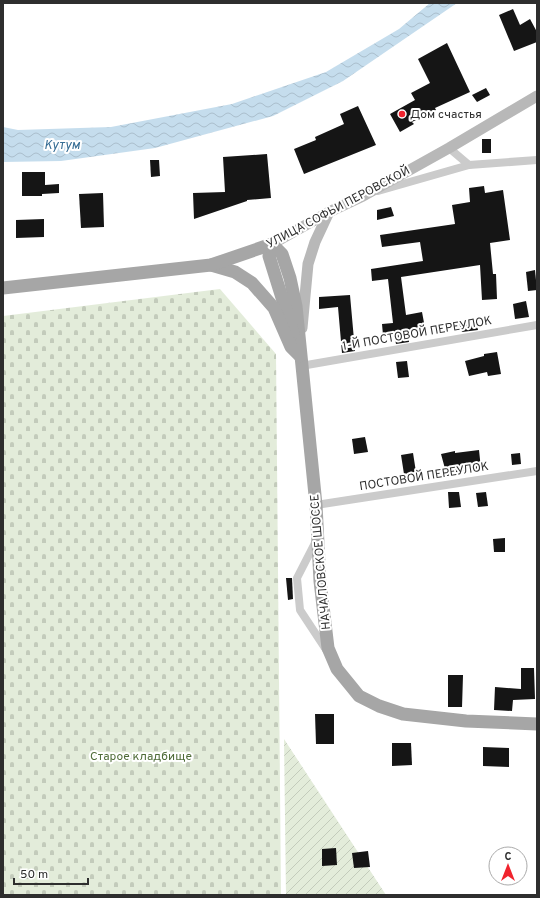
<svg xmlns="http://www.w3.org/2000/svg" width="540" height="898" viewBox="0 0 540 898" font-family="Overpass,sans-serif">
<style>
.cemetery{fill:url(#cemetery-stones)}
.garden{fill:url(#garden-furrows)}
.water{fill:url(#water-waves)}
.building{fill:#151515}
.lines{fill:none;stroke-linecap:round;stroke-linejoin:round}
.street{stroke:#cbcbcb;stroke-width:8}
.secondary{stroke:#b8b8b8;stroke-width:11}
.primary{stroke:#a6a6a6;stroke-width:13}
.poi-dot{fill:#f0242e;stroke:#fff;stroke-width:1.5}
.labels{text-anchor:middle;stroke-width:4;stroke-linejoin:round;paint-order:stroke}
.poi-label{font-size:12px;fill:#2e2e2e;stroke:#fff;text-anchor:start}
.street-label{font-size:12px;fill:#2e2e2e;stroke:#fff}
.park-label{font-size:12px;fill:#4f6c38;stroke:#fff}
.water-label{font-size:13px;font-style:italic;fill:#376e95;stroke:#fff}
</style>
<defs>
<pattern id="cemetery-stones" width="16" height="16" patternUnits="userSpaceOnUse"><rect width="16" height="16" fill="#e3ecda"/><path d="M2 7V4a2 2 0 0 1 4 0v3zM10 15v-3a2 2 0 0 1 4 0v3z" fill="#c3cbbb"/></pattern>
<pattern id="garden-furrows" width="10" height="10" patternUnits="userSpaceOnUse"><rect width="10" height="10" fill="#e3ecda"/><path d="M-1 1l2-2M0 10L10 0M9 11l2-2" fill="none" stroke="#c3cbbb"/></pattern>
<pattern id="water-waves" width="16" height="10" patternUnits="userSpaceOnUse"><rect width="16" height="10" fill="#c5dded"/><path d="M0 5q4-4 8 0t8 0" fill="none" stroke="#aabecc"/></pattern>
</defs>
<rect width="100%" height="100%" fill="#fff"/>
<path class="cemetery" d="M220,289l56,65 5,541h-278v-579z"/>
<path class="garden" d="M284,739l102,156h-100z"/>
<path class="water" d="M430,3h27l-114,78 -70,35 -118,32 -94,13 -58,1v-35l15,3 93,-3 121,-23 94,-32 73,-43z"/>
<g class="building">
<path d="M513,9l7,16 10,-6 7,13v10l-23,9 -15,-36z"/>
<path d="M447,43l23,49 -35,16 1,2 -24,12 2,2 -14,8 -10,-18 25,-14 -4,-7 19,-10 -12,-24z"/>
<path d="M486,88l4,7 -13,7 -5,-7z"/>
<path d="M358,106l18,39 -72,29 -10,-25 22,-9 -1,-3 29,-13 -4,-10z"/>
<rect x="482" y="139" width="9" height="14"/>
<path d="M267,154l4,44 -24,2v1l-53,18 -1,-26 32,-1 -2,-35z"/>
<path d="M150,160h9l1,16 -9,1z"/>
<path d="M22,172h23v13l14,-1v9l-17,1v2h-20z"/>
<path d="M484,186l1,7 18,-3 7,50 -20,3 3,31h3l1,25 -15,1 -2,-35 -79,12 5,38 16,-3 3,16 -17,3 1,11 -13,2 -2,-10 -11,1 -1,-11 11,-1 -5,-44 -16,2 -1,-12 52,-8 -3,-19 -38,5 -2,-12 75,-11 -3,-19 18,-3 -1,-14z"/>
<path d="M103,193l1,34 -23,1 -2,-34z"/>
<path d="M391,207l3,9 -17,4v-10z"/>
<path d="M44,219v18l-28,1v-18z"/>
<path d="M535,270l2,20 -9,1 -2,-19z"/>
<path d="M350,295l5,56 -13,2 -4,-46 -19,2v-12z"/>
<path d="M526,301l3,16 -14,2 -2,-15z"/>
<path d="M475,319l3,11 -16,2 -3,-9z"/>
<path d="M497,352l4,22 -13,2 -1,-4 -18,4 -4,-15 19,-5v-2z"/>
<path d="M407,361l2,16 -11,1 -2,-16z"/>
<path d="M365,437l3,15 -14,2 -2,-15z"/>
<path d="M479,450l2,19 -21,3v1l-13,3 -6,-22 14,-3v2z"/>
<path d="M413,453l3,19 -12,2 -3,-19z"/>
<path d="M520,453l1,11 -9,1 -1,-11z"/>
<path d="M448,492h11l2,15 -12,1z"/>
<path d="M486,492l2,14 -10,1 -2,-14z"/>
<path d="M505,538v14h-11l-1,-13z"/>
<path d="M286,578h6l1,21 -5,1z"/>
<path d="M521,668h13l1,31 -22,1 -1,11 -18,-1 1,-23 26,2z"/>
<path d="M448,675h15l-1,32h-14z"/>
<path d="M315,714h19v30h-18z"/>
<path d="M392,743h19l1,22 -20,1z"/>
<path d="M483,747l26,1v19l-26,-1z"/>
<path d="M336,848l1,17 -15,1v-17z"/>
<path d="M368,851l2,16 -16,1 -2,-15z"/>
</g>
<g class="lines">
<g class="street">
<path d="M449,148l20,17 68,-5"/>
<path d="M378,191l91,-26"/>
<path d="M301,366l236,-41"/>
<path d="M316,505l221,-34"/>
<path d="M316,541l-19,37 3,32 27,41"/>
</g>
<g class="secondary">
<path d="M272,244l57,-32 34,-16 86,-48 88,-52"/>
<path d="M302,328l6,-64 7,-22 14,-30"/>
</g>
<g class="primary">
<path d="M272,244l10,10 8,24 6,28 20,199 4,76 8,67 9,21 22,27 20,10 24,8 63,7 71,3"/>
<path d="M272,244l-3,12 24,77"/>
<path d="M211,265l24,7 17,11 22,25 17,39 9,9"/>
<path d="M3,288l208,-23 61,-21"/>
</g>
</g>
<circle class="poi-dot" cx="402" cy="114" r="4"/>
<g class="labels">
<g class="poi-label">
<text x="410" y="118">Дом счастья</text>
</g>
<g class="street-label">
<text transform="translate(338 207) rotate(-28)" y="4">УЛИЦА СОФЬИ ПЕРОВСКОЙ</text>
<text transform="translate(417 333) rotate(-10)" y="4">1-Й ПОСТОВОЙ ПЕРЕУЛОК</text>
<text transform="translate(424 476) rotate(-9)" y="4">ПОСТОВОЙ ПЕРЕУЛОК</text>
<text transform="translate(320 562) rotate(-95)" y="4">НАЧАЛОВСКОЕ ШОССЕ</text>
</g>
<g class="park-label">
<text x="141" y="760">Старое кладбище</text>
</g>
<g class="water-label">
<text x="62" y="149">Кутум</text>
</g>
</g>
<rect width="540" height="898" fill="none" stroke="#2e2e2e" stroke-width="8"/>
<g transform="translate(508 866)"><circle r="19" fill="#ffffff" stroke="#ababab"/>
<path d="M0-3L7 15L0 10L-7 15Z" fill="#f0242e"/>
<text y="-6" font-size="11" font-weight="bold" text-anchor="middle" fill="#2e2e2e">С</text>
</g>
<path d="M14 878v6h74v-6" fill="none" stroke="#2e2e2e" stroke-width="2"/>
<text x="20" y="878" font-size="12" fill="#2e2e2e" stroke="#ffffff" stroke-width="3" paint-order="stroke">50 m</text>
</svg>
